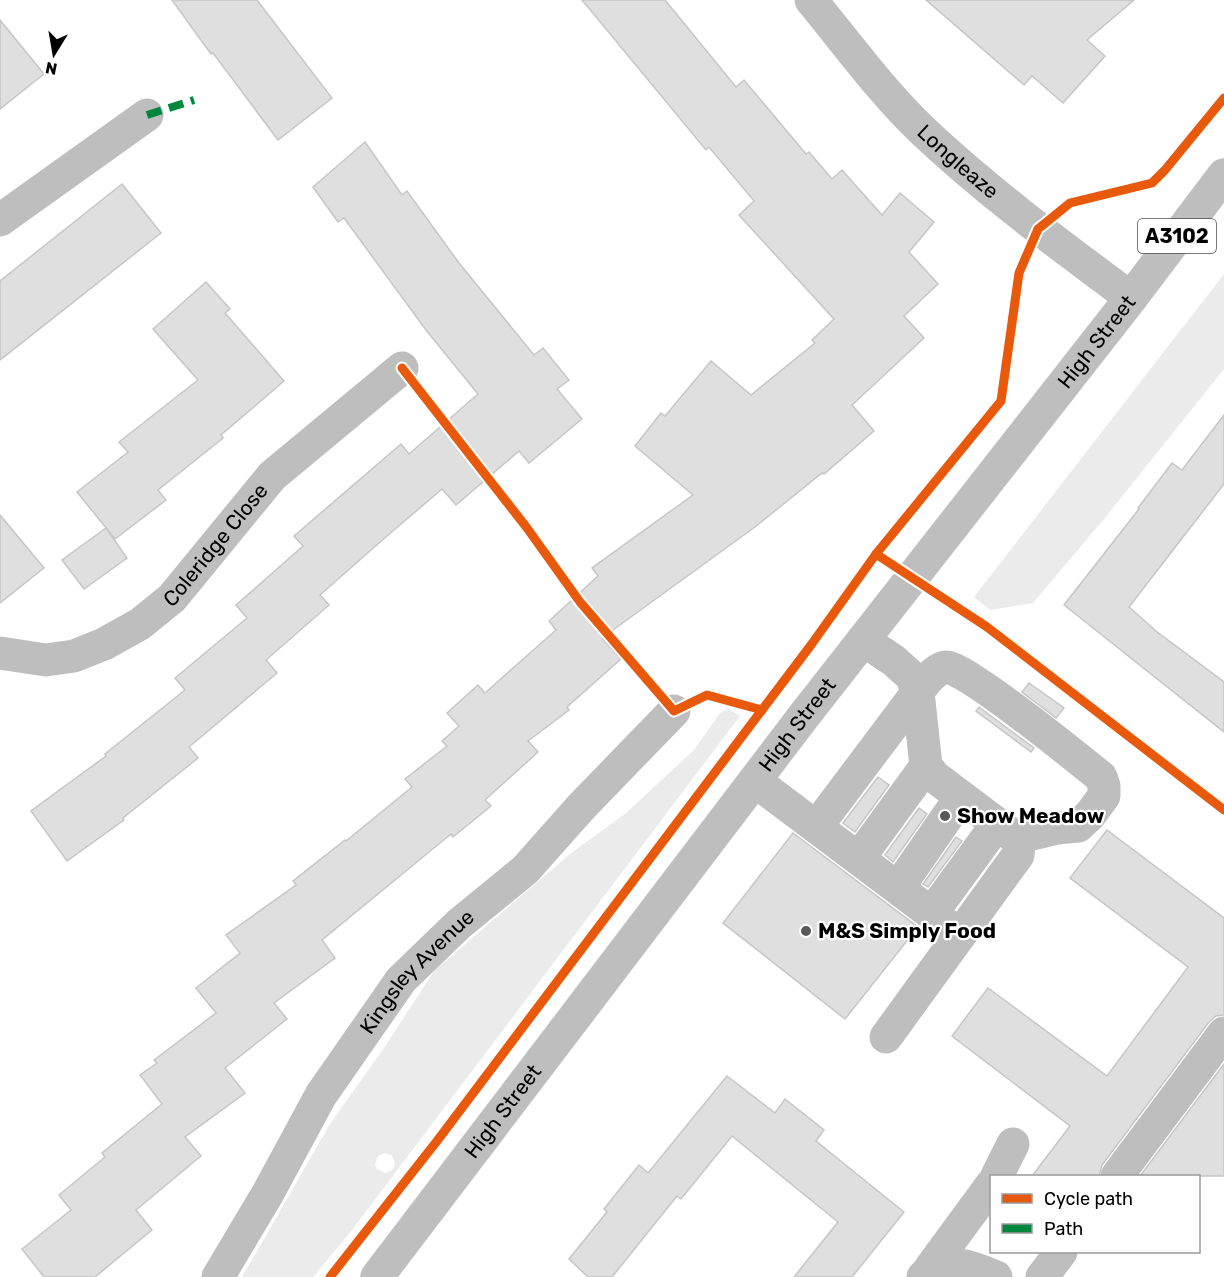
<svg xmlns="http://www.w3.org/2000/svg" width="1224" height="1277" viewBox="0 0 1224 1277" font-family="Rubik,sans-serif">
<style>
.green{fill:#ebebeb;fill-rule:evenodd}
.building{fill:#dfdfdf;stroke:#c6c6c6;stroke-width:1.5}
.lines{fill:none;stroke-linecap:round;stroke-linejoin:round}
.major-casing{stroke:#dbdbdb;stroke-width:34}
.minor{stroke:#bebebe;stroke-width:33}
.major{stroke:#bebebe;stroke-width:33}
.quiet{stroke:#00873e;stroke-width:8;stroke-dasharray:15 8;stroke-linecap:butt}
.cycleway-casing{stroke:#fff;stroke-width:13}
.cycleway{stroke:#e8590c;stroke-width:9}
.poi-dot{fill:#595959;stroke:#fff;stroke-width:2}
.labels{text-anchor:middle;stroke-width:4.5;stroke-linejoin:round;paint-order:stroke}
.shield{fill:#fff;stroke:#4c4c4c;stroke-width:1.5}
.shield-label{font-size:20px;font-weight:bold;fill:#000}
.street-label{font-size:21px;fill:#000;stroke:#fff}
.poi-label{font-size:21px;font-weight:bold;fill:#000;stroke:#fff;text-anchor:start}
</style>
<rect width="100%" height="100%" fill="#fff"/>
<g class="green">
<path d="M1224,274v95l-120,150 -71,84 -43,7 -16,-13z"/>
<path d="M728,709l12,7 -391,518 -36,43h-71l88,-153 54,-76 50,-77 136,-117 56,-41 68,-63 26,-37zM385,1153l6,2c6,8 5,15 -6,18l-8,-4 -2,-4 3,-9z"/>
</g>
<g class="building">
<path d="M172,0h85l75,98 -54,42 -65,-87 -2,1z"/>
<path d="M582,0h83l71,87 8,-7 62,74 3,-2 23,27 10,-9 40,45 18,-22 34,29 -25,30 29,32 -34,32 20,22 -72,67 22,26 -50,43 -2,-1 -67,54 -153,111 19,21 -54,48 2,3 -41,31 10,11 -53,48 6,6 -38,31 -2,-3 -129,106 13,18 -61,45 13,16 -62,49 20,25 -60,44 16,19 -65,54 16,20 -57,47h-51l-22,-28 49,-39 -12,-15 46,-38 -3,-4 60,-49 -22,-29 17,-12 -3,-3 62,-47 -20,-25 44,-35 -14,-18 70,-50 -3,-4 52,-41 1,1 66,-54 -7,-8 42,-33 -5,-5 17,-15 -12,-13 31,-28 7,8 71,-63 -7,-9 49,-45 -6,-8 101,-73 -58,-49 26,-33 4,3 46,-55 40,34 64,-52 -3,-3 22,-21 -95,-104 15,-14 -45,-54 -3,3z"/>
<path d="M926,0h208l-47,40 18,16 -42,47 -31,-27 -8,9z"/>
<path d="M0,20l44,54 -44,35z"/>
<path d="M365,142l37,53 5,-4 52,72 75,92 9,-7 26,32 -12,9 25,30 -53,44 -10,-12 -63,54 -14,-16 -55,47 -67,59 9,10 -63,55 11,13 -88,74 9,11 -75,60 1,2 -57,41 -36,-50 75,-55 -1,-2 80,-64 -10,-12 72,-60 -11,-13 67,-59 -9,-10 107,-92 8,10 69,-60 -52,-64 -82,-112 -6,4 -25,-35z"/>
<path d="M122,184l39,49 -161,127v-79z"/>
<path d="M206,282l24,27 -5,4 59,68 -63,54 2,3 -65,52 8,10 -51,39 -38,-47 51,-40 -9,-10 79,-62 -45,-51z"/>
<path d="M1224,415v69l-95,123 27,24 68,51v50l-160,-127 75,-96 -1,-1 34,-45 10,7z"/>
<path d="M0,515l44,53 -44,35z"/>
<path d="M106,528l21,30 -43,31 -22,-29z"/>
<path d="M1029,683l35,25 -8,10 -34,-26z"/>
<path d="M979,707l55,41 -3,4 -55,-41z"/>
<path d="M878,777l11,8 -34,47 -12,-9z"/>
<path d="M919,808l8,6 -34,48 -8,-7z"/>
<path d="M1107,830l117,88v97l-8,1 -7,6 -107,143 -3,11h-67l38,-50 -118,-90 36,-48 119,88 81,-109 -118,-89z"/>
<path d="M793,833l125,94 -73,92 -122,-96z"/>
<path d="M956,837l6,4 -34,46 -5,-3z"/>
<path d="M1224,1064v112h-84z"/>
<path d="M727,1076l48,37 10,-14 39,31 -8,11 88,71 -52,65h-58l44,-55 -106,-86 -51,63 -4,-3 -65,81h-24l-19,-18 38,-47 -3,-3 35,-44 9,8z"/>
</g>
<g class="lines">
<defs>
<g id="major">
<path id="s4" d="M377,1277l426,-560 328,-419 93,-123"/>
</g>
</defs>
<use href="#major" class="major-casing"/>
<g class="minor">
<path id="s1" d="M811,0c37,45 71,92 113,132 65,61 136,113 207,166"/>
<path d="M0,220l147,-105"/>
<path id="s2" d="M0,653l46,7 28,-4 30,-12 36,-20 32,-26 100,-122 130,-108"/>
<path d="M755,781l205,154 58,-80 1,-10 -3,-7 -81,-61 -9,-11 -8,-74 -7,-16 -18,-16 -30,-20"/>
<path d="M817,826l109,-145c5,-5 11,-12 19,-14 17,-3 136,94 156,110l3,9v10l-14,19 -12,11 -21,2 -41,10"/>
<path d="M859,858l67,-92"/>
<path d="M898,888l63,-91"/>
<path d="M932,913l65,-89"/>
<path d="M886,1037l74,-102"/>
<path d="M997,1176l16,-32"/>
<path d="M1117,1176l107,-143"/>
<path d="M931,1267l61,-83"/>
<path id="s3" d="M218,1277l50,-84 53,-98 80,-115 58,-56 66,-54 57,-64 92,-95"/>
<path d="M923,1277c18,-23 50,-10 73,0"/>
<path d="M1042,1277l19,-25"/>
</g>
<use href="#major" class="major"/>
<path class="quiet" d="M147,115l47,-15"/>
<defs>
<g id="cycleway">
<path d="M402,368l125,160 53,74 94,109 33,-16 55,15"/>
<path d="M876,554l111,73 237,183"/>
<path d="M330,1277l107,-136 374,-496 65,-91 125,-153 18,-128 19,-44 32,-26 82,-20 13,-13 59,-72"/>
</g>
</defs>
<use href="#cycleway" class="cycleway-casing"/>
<use href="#cycleway" class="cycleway"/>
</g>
<g class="poi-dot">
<circle cx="945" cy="816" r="6"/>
<circle cx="806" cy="931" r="6"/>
</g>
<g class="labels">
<rect class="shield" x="1138" y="219" width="78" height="34" rx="4.5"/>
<g class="shield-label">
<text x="1177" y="243">A3102</text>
</g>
<g class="street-label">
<text dy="7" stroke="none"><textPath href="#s1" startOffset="219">Longleaze</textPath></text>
<text dy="7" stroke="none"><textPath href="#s4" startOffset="1180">High Street</textPath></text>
<text dy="7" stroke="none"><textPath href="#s2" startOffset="258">Coleridge Close</textPath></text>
<text dy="7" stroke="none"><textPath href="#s4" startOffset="694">High Street</textPath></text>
<text dy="7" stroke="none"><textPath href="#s3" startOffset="366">Kingsley Avenue</textPath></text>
<text dy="7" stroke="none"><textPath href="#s4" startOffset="208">High Street</textPath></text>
</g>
<g class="poi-label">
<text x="957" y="823">Show Meadow</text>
<text x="818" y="938">M&amp;S Simply Food</text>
</g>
</g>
<rect x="990" y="1175" width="210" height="78" fill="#ffffff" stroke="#999999" stroke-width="1.5"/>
<rect x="1002" y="1194" width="30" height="9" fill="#e8590c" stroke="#999999" stroke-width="1.5"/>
<text x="1044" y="1205" font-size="18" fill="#000000">Cycle path</text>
<rect x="1002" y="1224" width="30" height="9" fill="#00873e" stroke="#999999" stroke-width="1.5"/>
<text x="1044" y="1235" font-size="18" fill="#000000">Path</text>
<g transform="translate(54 54) rotate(191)" stroke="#ffffff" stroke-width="4.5" paint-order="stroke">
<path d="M0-4.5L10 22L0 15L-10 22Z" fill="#000000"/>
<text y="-9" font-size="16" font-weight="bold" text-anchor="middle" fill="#000000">N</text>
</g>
</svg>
